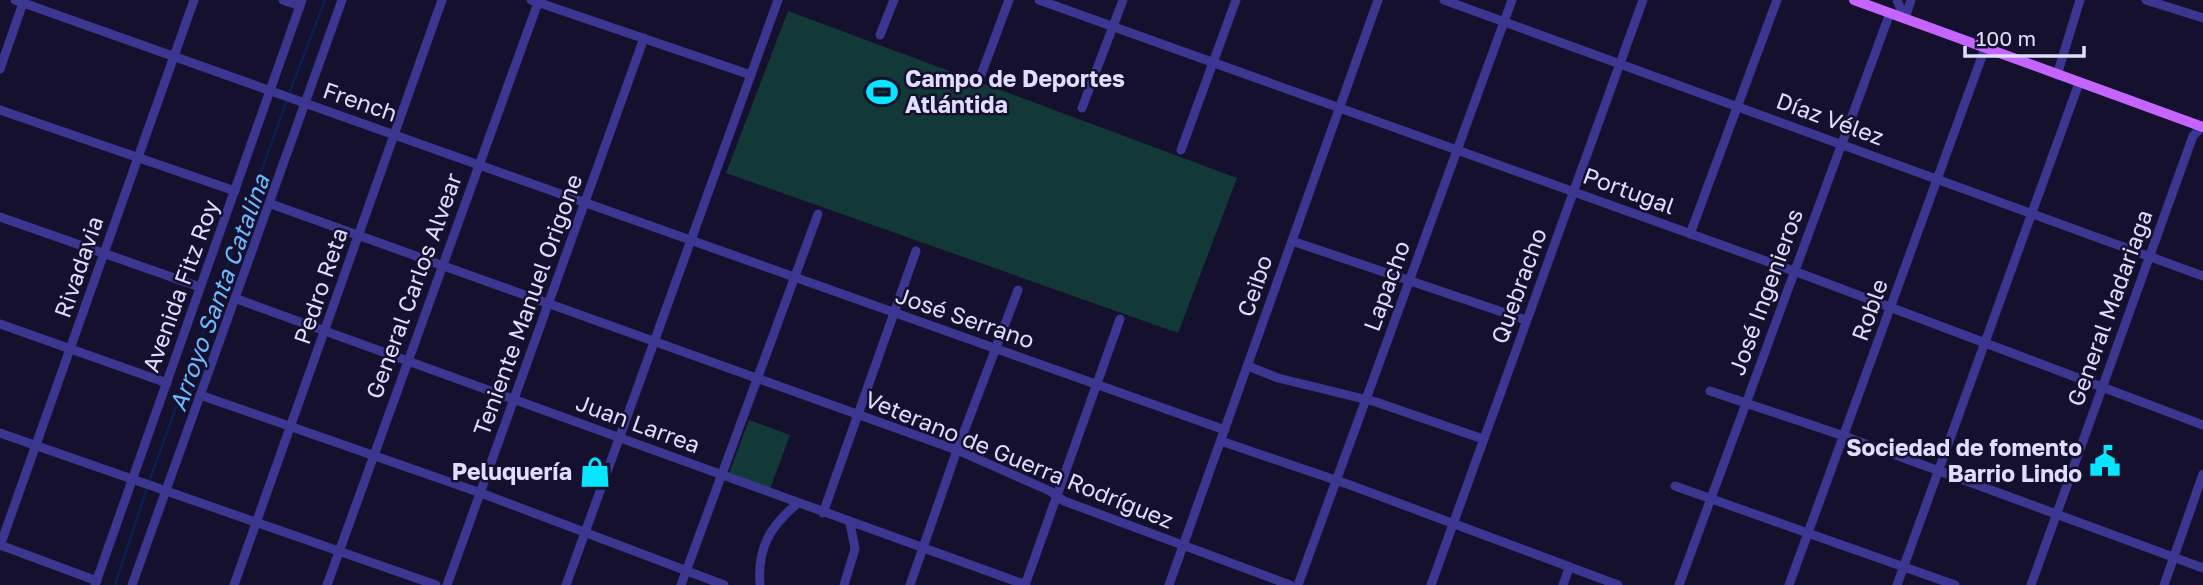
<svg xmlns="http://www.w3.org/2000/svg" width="2203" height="585" viewBox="0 0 2203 585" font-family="'Golos Text',sans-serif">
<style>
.green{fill:#123937}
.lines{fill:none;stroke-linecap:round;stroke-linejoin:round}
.stream{stroke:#072150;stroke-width:2.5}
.minor{stroke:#3b3790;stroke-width:9}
.major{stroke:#c564ff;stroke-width:10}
.labels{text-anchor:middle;stroke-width:5;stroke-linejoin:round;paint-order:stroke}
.poi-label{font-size:23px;font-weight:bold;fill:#e1ddff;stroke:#15102e;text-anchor:end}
.street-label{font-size:23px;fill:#e1ddff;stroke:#15102e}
.water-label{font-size:24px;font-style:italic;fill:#6bbaff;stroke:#15102e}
</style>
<rect width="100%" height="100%" fill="#15102e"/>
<g class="green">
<path d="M788,11l449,167 -59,155 -452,-160z"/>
<path d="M749,420l41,15 -20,54 -41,-16z"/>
</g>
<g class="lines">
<g class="stream">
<path d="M289,94l36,-94"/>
<path d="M149,482l138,-382"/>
<path d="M115,585l32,-97"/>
</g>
<g class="minor">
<path d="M15,0l1210,430"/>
<path d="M283,0l17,6"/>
<path d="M531,0l220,75"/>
<path d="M1039,0l755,271 409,154"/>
<path d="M1444,0l759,276"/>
<path d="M1897,0l8,19"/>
<path d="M2146,0l57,18"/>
<path d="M1905,18l6,-18"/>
<path d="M880,35l14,-35"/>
<path d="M0,69l24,-69"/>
<path d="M981,75l28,-75"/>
<path d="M2057,75l23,-75"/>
<path d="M1082,108l41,-108"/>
<path d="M0,110l235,81"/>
<path d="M1181,150l55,-150"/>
<path d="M271,204l686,246 93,41 14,10 226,84"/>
<path d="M0,217l200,70"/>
<path d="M1690,234l87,-234"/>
<path d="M1292,241l234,79"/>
<path d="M237,299l789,286"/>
<path d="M0,324l167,59"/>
<path d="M1248,366l30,12 98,24 107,37"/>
<path d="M1710,391l134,45 359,132"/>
<path d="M200,395l281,98 243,92"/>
<path d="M0,433l436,152"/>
<path d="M1221,441l129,44 268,100"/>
<path d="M1675,486l280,99"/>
<path d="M823,513l93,-262"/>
<path d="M0,545l97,36"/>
<path d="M0,546l194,-546"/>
<path d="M95,585l207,-585"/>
<path d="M132,585l210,-585"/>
<path d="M234,585l208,-585"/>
<path d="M327,585l212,-585"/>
<path d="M447,585l197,-547"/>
<path d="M566,585l212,-585"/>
<path d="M681,585l137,-371"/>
<path d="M760,585c-3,-37 10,-59 38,-82"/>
<path d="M844,585l11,-36 -5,-26"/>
<path d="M910,585l47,-135 61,-160"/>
<path d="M1025,585l95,-266"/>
<path d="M1169,585l209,-585"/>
<path d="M1298,585l214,-585"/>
<path d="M1431,585l212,-585"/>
<path d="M1563,585l6,-17"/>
<path d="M1679,585l211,-572"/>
<path d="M1789,585l196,-537"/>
<path d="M1897,585l182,-502"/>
<path d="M2031,585l162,-449 10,-10"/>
<path d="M2164,585l39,-111"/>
</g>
<path class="major" d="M1854,0l349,127"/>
</g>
<defs>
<symbol id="stadium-bare" viewBox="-9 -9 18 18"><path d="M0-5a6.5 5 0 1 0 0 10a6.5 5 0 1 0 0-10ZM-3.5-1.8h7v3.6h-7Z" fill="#09e5ff" stroke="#15102e" stroke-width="2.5" paint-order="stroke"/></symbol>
<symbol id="civic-bare" viewBox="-9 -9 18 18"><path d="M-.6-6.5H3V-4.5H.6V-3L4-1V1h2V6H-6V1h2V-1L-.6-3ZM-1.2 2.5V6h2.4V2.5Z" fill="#09e5ff" stroke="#15102e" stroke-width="2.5" paint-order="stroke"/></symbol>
<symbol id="shop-bare" viewBox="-9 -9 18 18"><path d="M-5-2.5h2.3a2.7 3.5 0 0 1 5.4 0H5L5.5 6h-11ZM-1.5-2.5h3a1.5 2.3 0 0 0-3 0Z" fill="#09e5ff" stroke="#15102e" stroke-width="2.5" paint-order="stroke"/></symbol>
</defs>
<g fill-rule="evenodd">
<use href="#stadium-bare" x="860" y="70" width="44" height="44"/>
<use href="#civic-bare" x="2083" y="439" width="44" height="44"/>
<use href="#shop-bare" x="573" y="450" width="44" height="44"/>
</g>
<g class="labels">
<g class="poi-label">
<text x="905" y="87" text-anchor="start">Campo de Deportes<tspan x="905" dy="26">Atlántida</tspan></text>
<text x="2082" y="456">Sociedad de fomento<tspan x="2082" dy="26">Barrio Lindo</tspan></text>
<text x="572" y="480">Peluquería</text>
</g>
<g class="street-label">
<text transform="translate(360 102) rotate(19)" y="8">French</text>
<text transform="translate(1830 119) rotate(20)" y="8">Díaz Vélez</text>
<text transform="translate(1629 191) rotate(20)" y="8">Portugal</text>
<text transform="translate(79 267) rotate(-71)" y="8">Rivadavia</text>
<text transform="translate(181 286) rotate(-70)" y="8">Avenida Fitz Roy</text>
<text transform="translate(321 286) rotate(-71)" y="8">Pedro Reta</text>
<text transform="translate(414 286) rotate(-70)" y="8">General Carlos Alvear</text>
<text transform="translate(1255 286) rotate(-71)" y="8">Ceibo</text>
<text transform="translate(1387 286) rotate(-70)" y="8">Lapacho</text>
<text transform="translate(1519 286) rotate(-70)" y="8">Quebracho</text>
<text transform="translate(1766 292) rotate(-70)" y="8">José Ingenieros</text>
<text transform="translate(528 305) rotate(-70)" y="8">Teniente Manuel Origone</text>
<text transform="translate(2110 308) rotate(-70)" y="8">General Madariaga</text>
<text transform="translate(1870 310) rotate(-70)" y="8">Roble</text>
<text transform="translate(965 318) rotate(19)" y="8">José Serrano</text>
<text transform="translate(638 424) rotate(20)" y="8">Juan Larrea</text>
<text transform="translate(1019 460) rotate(22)" y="8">Veterano de Guerra Rodríguez</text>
</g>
<g class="water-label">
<text transform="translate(220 293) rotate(-70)" y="8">Arroyo Santa Catalina</text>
</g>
</g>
<path d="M1965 46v10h119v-10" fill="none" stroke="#e1ddff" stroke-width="3.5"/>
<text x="1976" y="46" font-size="21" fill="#e1ddff" stroke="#15102e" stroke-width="5" paint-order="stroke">100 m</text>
</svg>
